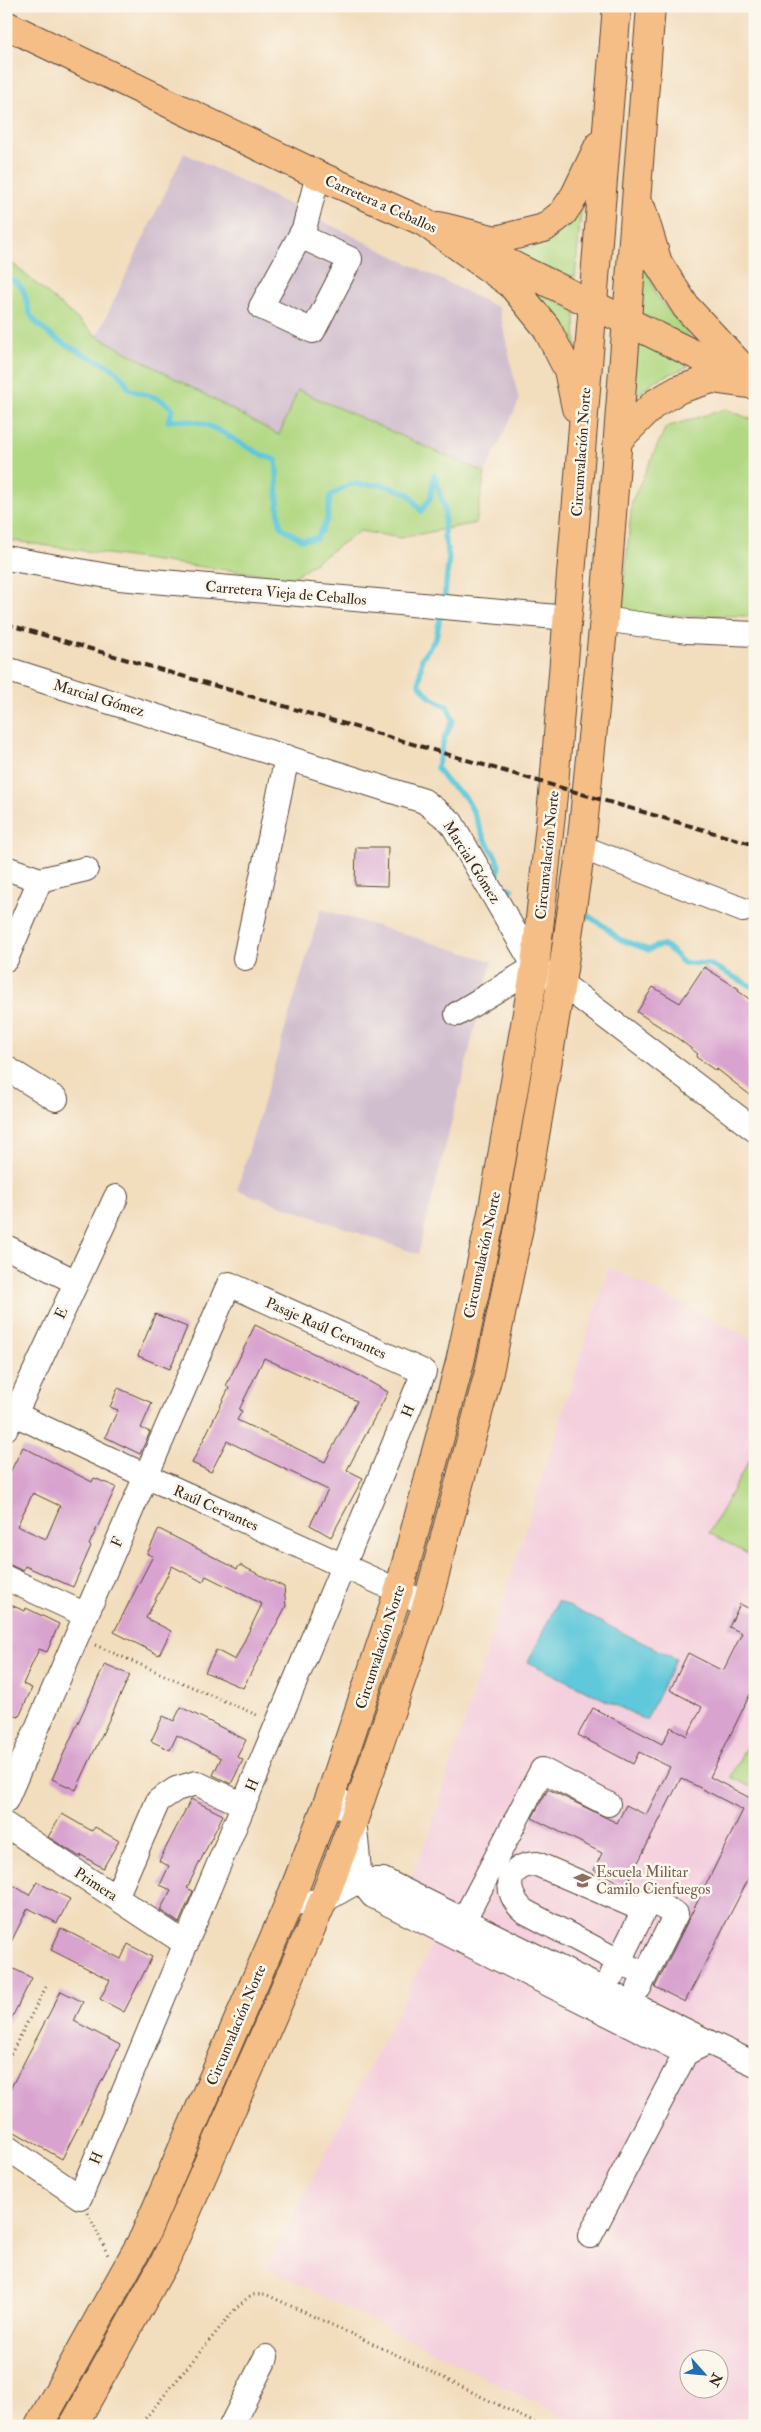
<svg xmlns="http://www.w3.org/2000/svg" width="761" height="2432" viewBox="0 0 761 2432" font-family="'IM FELL Double Pica',serif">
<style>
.built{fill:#f4cfdd;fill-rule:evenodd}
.industrial{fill:#d0bdcd}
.green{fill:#b1d882;stroke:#768150}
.water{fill:#5ec8da;stroke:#4c797c}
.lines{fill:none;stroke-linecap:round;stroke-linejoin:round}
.stream{stroke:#5ec8da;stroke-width:5.5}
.building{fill:#d8a3cf;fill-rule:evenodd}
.minor-casing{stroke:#564536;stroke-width:26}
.major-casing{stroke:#564536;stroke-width:30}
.highway-casing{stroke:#564536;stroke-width:30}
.path{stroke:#564536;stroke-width:3;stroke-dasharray:1 4;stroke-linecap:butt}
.minor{stroke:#fff;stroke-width:24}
.major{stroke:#f6be87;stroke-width:28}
.highway{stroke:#f6be87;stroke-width:28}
.rail{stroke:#3b2a1e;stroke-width:4;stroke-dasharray:8 4;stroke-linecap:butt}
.labels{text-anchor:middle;stroke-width:5;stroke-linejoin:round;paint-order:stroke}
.street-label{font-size:15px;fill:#3b2a1e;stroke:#fbf7ec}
.education-label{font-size:15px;fill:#785e54;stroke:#fbf7ec;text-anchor:start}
</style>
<rect width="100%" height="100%" fill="#fbf7ec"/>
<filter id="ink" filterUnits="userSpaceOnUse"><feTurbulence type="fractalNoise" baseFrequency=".02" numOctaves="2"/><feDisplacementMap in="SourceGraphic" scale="10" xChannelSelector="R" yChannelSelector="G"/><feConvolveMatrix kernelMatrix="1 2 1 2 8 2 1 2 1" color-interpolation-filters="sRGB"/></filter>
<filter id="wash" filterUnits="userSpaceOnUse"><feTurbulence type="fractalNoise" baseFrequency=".0096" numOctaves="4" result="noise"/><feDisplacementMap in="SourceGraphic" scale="20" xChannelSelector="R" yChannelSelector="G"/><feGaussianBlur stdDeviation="1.12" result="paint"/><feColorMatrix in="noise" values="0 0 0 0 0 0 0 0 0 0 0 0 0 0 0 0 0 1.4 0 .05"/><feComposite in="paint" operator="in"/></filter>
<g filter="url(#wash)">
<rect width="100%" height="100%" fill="#f2ddbd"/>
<path class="built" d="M609,1267l146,74v1085h-173l-315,-158 164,-322 -39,-22 36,-87zM688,2360h30v30h-30z"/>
<g class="industrial">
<path d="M184,153l315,155 20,93 -34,72 -186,-83 -20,45 -182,-99z"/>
<path d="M321,909l171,52 -74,293 -181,-64z"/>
</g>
<g class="green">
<path d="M582,201l-7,76 -70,-23c47,-10 51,-13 77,-53z"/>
<path d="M642,250l14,45 38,47 -58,-32z"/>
<path d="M6,258l91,78 182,99 19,-45 187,83 -9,50 -76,15 -40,-7 -68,47 -120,-15 -166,-23z"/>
<path d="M534,289l41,22 1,43 -18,-35z"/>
<path d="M638,339l51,27 -35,15 -25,21z"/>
<path d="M726,409l29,12v195l-134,-1 11,-114 34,-74z"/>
<path d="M755,1450v108l-46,-25z"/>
<path d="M755,1729v60l-24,-12z"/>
</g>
<path class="water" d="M558,1601l118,58 -30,61 -118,-58z"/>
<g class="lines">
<g class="stream">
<path d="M6,278c26,6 16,28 28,42 12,14 31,25 48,33 20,11 37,13 47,36 16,7 31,6 44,20l-5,12c49,-6 65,26 108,39 3,23 -1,45 5,67l21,13 15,-2 10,-18 3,-24 20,-12 34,1 25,9 12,17 9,-12 4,-24 11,35 -1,26 5,21 -5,44"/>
<path d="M441,612l-5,26 -14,20 -3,26 11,13 17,9 6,14 -9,19 -7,29 8,12 20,17 7,12 12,29 12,19 3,8 -2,14 3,6 12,5"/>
<path d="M585,914l19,12 15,13 30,11c20,-12 21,3 35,13l25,1 46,24"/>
</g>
</g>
<g id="blocks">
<g class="building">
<path d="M356,847h32l-1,39 -32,-1z"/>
<path d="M704,967l35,22 -1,2 17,12v96l-38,-30 -1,2 -20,-14 2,-3 -22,-17 -39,-25 16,-25 27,16z"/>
<path d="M155,1314l32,13 -17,42 -32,-13z"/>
<path d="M255,1325l99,48 34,19 -41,78 16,8 -32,59 -21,-12 18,-35 -101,-49 -16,31 -19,-9 37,-75 -3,-2zM264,1358l93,43 -32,61 -88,-42 5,-9 -3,-1z"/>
<path d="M118,1388l34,15 -11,25 9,4 -10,22 -35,-17 13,-27 -8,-3z"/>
<path d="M23,1447l69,35 2,-4 22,9 -27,58 2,1 -18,41 -48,-21 -2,5 -17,-8v-83zM33,1493l27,13 -14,33 -29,-13z"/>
<path d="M159,1529l78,40 3,-4 44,22 2,19 -43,82 -38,-16 11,-22 19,10 27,-56 -56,-28 -3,6 -31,-16 -26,52 25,13 -12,24 -45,-23 39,-76 -6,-2z"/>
<path d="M6,1603l19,8 1,-3 33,16 -12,28 -8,-3 -16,35 9,4 -13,29 -13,-5z"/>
<path d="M740,1604l14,7 1,-2v75l-45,93 40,21 5,-10v78l-70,136 -30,-15 88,-177 -62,-32 -55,108 -32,-16 8,-17 -70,-35 16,-29 69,34 9,-18 20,10 24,-48 -31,-15 -6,12 -55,-29 15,-27 69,36 9,-17 16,9 15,-29 -32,-17 18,-37 35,18 19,-38 -13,-6z"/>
<path d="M105,1664l25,11 -54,115 -24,-11z"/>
<path d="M181,1707l65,33 -9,17 6,3 -12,24 -18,-9 8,-17 -44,-23 -7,15 -19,-9 12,-25 11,5z"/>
<path d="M191,1799l32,16 -36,73 6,3 -14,32 -19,-13 11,-20 -11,-5 9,-19 -10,-5z"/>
<path d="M62,1814l30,17 3,-4 24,14 -16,27 -22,-13 -1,2 -32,-20z"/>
<path d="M37,1882l33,17 -13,24 -29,-15 -22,44v-53l7,-14 16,10z"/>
<path d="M61,1928l60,31 7,-15 24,13 -28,55 -24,-13 10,-19 -59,-30z"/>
<path d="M6,1965l26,13 -26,51z"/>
<path d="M61,1991l22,11 -9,19 46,24 -58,114 -56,-32v-30z"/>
</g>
</g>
</g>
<g filter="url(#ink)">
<use href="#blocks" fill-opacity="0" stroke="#564536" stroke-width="1"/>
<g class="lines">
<defs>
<g id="minor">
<path d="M300,236l50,23 -37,72 -52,-24 39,-71 4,-7 14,-54"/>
<path d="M6,558l113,20 449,40"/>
<path d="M604,619l83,12 68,3"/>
<path d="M6,669l418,132 27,21 84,145 26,16 194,147"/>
<path d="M581,847l162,63"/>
<path d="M6,868l34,12"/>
<path d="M40,880l46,-11"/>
<path d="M245,958l42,-201"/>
<path d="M6,959l34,-79"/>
<path d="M457,1014l78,-47"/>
<path d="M6,1068l50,31"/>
<path d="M6,1247l70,35"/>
<path d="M6,1410l140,66 281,128"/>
<path d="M6,1428l9,-14 101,-217"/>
<path d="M6,1578l80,37"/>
<path d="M6,1800l223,-516 195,88 -344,825 -74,-50"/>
<path d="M6,1825l180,119"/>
<path d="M360,1880h23l325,162 -22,11 -313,-157z"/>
<path d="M116,1897l42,-96 18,-12 20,-6 48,22"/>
<path d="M289,1903l34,-2 37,-21 -6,-61 -22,-28"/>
<path d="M644,1910l-107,-46c-32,0 -34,29 -13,47l121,64"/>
<path d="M457,1933l85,-163 66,34"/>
<path d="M612,1975l37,-75 27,14 -37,74"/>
<path d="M708,2042l47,22"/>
<path d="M590,2236l103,-197"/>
<path d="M231,2426l35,-69"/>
</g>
<path id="major" d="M6,25l312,150 106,47 329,161"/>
<g id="highway">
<path d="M642,210l16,53 28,44 69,74"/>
<path d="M424,222l87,62 35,43 22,43 8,38"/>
<path d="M439,226l57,14 48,-12 19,-15 12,-18 24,-50"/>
<path d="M618,440l37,-37 25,-14 32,-10 43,6"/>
<path d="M39,2426l105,-189 145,-334 43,-112 67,-201 61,-228 33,-154 42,-241 19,-182 63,-779"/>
<path d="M73,2426l92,-165 158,-360 31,-82 73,-215 62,-232 32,-154 40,-235 20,-136 23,-228 47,-613"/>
</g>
</defs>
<use href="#minor" class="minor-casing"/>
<use href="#major" class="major-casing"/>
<use href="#highway" class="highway-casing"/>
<g class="path">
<path d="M95,1645l164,71"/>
<path d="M6,2063l40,-76"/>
<path d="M88,2213l20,42"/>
<path d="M139,2426l98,-119 14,-12 14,-1 132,61 144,71"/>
</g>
<use href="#minor" class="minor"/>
<use href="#major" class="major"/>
<use href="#highway" class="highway"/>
<path class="rail" d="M6,624l749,221"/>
</g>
</g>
<defs>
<symbol id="school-bare" viewBox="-9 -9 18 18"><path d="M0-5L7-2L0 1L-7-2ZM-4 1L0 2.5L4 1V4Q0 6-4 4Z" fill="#8d6e63" stroke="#fbf7ec" stroke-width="2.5" paint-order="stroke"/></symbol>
</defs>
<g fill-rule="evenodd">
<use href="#school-bare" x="570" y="1868" width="25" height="25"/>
</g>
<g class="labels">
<g class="street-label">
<text transform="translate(381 204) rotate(24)" y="5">Carretera a Ceballos</text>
<text transform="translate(581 452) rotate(-86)" y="5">Circunvalación Norte</text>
<text transform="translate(286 593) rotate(5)" y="5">Carretera Vieja de Ceballos</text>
<text transform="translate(99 698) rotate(17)" y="5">Marcial Gómez</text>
<text transform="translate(547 855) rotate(-84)" y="5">Circunvalación Norte</text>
<text transform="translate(472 862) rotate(58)" y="5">Marcial Gómez</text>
<text transform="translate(482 1255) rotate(-78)" y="5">Circunvalación Norte</text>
<text transform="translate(61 1313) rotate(-65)" y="5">E</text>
<text transform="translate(326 1328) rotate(24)" y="5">Pasaje Raúl Cervantes</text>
<text transform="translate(408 1411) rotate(-68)" y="5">H</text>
<text transform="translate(216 1508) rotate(24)" y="5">Raúl Cervantes</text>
<text transform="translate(117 1542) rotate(-67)" y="5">F</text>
<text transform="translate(380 1647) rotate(-72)" y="5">Circunvalación Norte</text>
<text transform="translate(252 1785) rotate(-67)" y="5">H</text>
<text transform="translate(96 1884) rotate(33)" y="5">Primera</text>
<text transform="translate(236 2025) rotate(-67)" y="5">Circunvalación Norte</text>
<text transform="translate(96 2158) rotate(-67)" y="5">H</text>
</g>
<g class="education-label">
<text x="596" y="1877">Escuela Militar<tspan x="596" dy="17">Camilo Cienfuegos</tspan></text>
</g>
</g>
<rect width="761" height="2432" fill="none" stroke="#fbf7ec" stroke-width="25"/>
<g transform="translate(704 2374) rotate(117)"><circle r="24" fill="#fbf7ec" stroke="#aea59a"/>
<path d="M0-4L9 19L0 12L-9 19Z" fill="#1f6fb2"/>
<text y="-8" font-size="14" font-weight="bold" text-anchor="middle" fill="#3b2a1e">N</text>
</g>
</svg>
